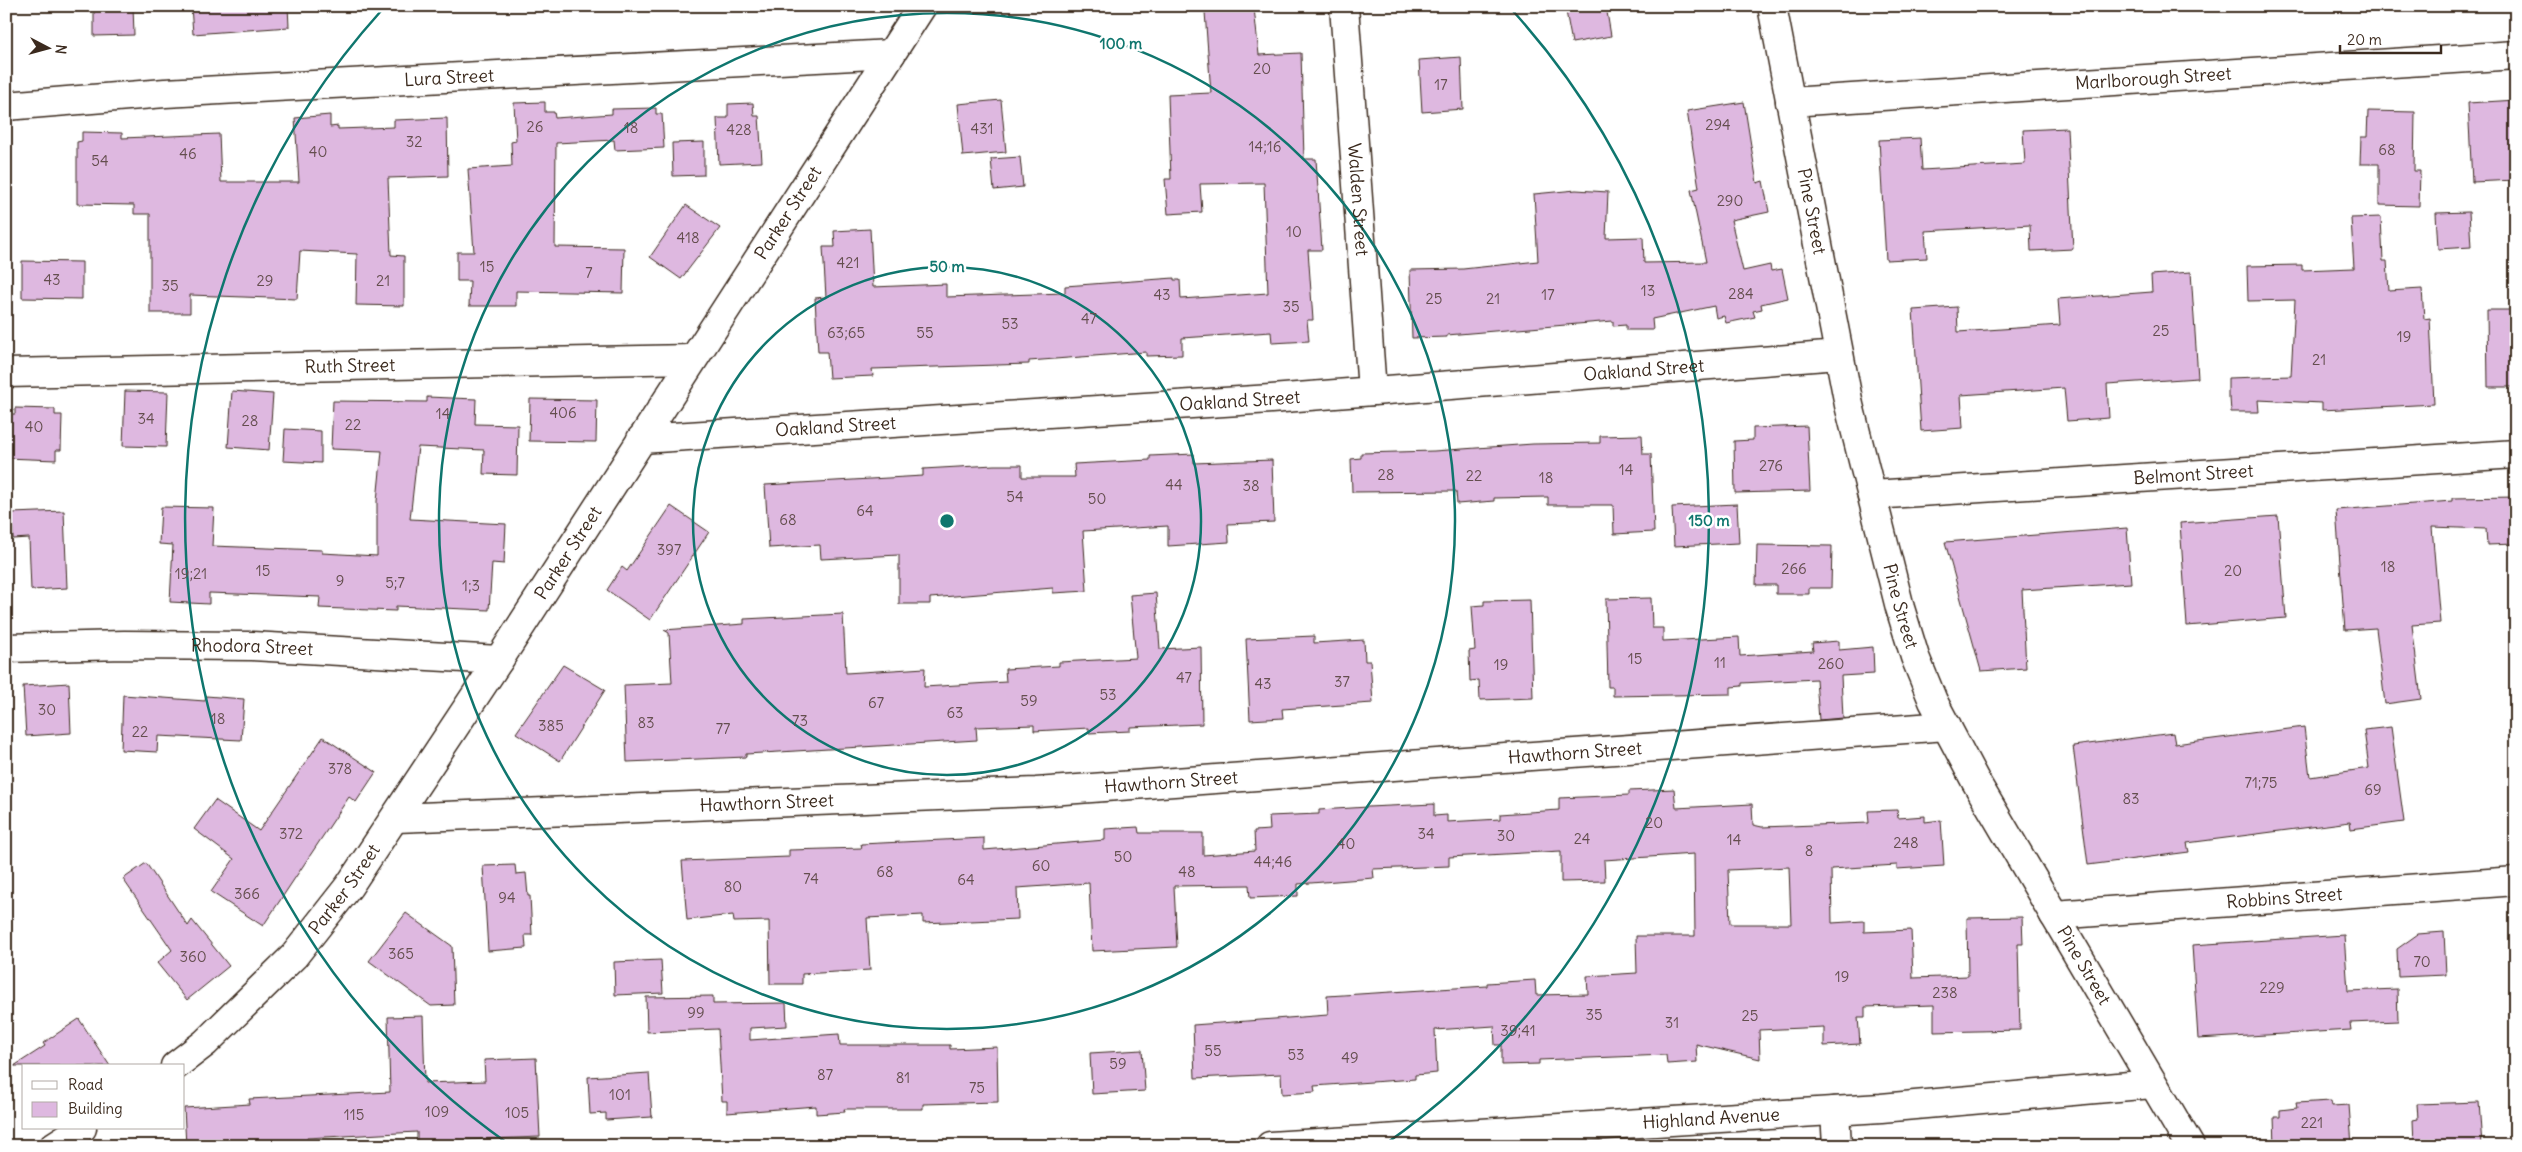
<svg xmlns="http://www.w3.org/2000/svg" width="2522" height="1152" viewBox="0 0 2522 1152" font-family="Delius,sans-serif">
<style>
.building{fill:#deb8e0;stroke:#3b2a1e;fill-rule:evenodd}
.lines{fill:none;stroke-linecap:round;stroke-linejoin:round}
.minor-casing{stroke:#3b2a1e;stroke-width:31}
.minor{stroke:#fff;stroke-width:28}
.ring{fill:none;stroke:#0f766e;stroke-width:2.5}
.labels{text-anchor:middle;stroke-width:5;stroke-linejoin:round;paint-order:stroke}
.number-label{font-size:15px;fill:#644e4e}
.street-label{font-size:18px;fill:#3b2a1e;stroke:#fff}
.centre{fill:#0f766e;stroke:#fff;stroke-width:2.5}
.ring-label{font-size:15px;text-anchor:middle;font-weight:bold;fill:#0f766e;stroke:#fff;stroke-width:5;stroke-linejoin:round;paint-order:stroke}
</style>
<rect width="100%" height="100%" fill="#fff"/>
<filter id="ink" filterUnits="userSpaceOnUse"><feTurbulence type="fractalNoise" baseFrequency=".02" numOctaves="2"/><feDisplacementMap in="SourceGraphic" scale="10" xChannelSelector="R" yChannelSelector="G"/><feConvolveMatrix kernelMatrix="1 2 1 2 8 2 1 2 1" color-interpolation-filters="sRGB"/></filter>
<g filter="url(#ink)">
<g class="building">
<path d="M94,6h39l1,29 -40,1z"/>
<path d="M191,6h97l1,21 -96,7z"/>
<path d="M1565,6h41l5,30 -39,7z"/>
<path d="M1254,8l5,47 42,-2 3,106h12l6,91h-14l5,70h-6l2,21 -37,2 -1,-11 -89,6v17l-36,1v-4l-117,9v3l-157,5 1,7 -44,2 -2,-26h-9l-3,-54 11,-1 -3,-50h12l-1,-16 36,-2 3,58 73,-3v13l119,-4v-7l109,-8v2h6l1,19 87,-6 -4,-110 -64,1 2,28 -34,2 -3,-35h6l-3,-84 43,-2 -6,-81z"/>
<path d="M1461,57l2,52 -41,3 -3,-52z"/>
<path d="M1001,100l5,52 -43,4 -5,-52z"/>
<path d="M2516,100v80l-44,2 -4,-79z"/>
<path d="M545,102v10h9l1,6 57,-4v-5l44,-1v6h6l2,34 -49,2 -1,-10 -58,3 -1,104 69,1 -1,45 -107,-2v15h-47l1,-25h-13v-29h17l-6,-83 44,-3 -1,-24 5,-1 -2,-38z"/>
<path d="M1744,102l13,81 6,-2 6,31 -38,8 12,51 27,-6 1,6 11,-2 6,29 -27,6 1,5 -9,2 2,6 -29,6 -2,-7 -8,2 -2,-12 -62,13 1,11h-27v-5l-13,1v-5l-166,14v2l-35,1 -2,-68 53,-1 75,-8 -4,-67 42,-4 32,2 -2,46 37,-1 1,26 62,-1 -15,-72 8,-2 -12,-77z"/>
<path d="M753,103l1,13h5l3,46 -43,2 -2,-46h11v-14z"/>
<path d="M2368,111l47,1 -1,59h6l-1,35 -40,-1v-41h-19l1,-27h6z"/>
<path d="M330,115v12l8,-1v3l56,-2v-7l53,-2 1,58 -60,2 3,77 13,1v50l-48,-1 1,-51 -57,-3 -3,48 -107,-4v18h-40v-99h-16v-9l-57,-1v-62l5,-1v-9l40,1v5l97,-4 2,48h78l-4,-64z"/>
<path d="M2067,128l6,121 -42,2 -1,-26 -105,6 2,27 -41,2 -7,-120 41,-2 2,32 103,-6 -2,-34z"/>
<path d="M704,142v33l-31,1 -1,-33z"/>
<path d="M1020,157l3,30 -29,3 -3,-31z"/>
<path d="M686,205l34,23 -39,51 -31,-22z"/>
<path d="M2469,212l2,35 -33,2 -2,-36z"/>
<path d="M2381,217l2,44h4l2,30 33,-2 2,30 6,-1 4,86 -112,6v-7l-64,-3 1,12h-28l-1,-14h-2v-20l63,-2 4,-76 -47,1 -1,-35 55,-1v5l52,-2 -3,-50z"/>
<path d="M22,261l60,1v37l-60,-1z"/>
<path d="M2191,272l7,106 -91,6 2,34 -42,3 -3,-33 -103,7 2,33 -42,3 -8,-121 44,-3 1,25 102,-7 -2,-26 94,-7 -1,-17z"/>
<path d="M2487,310h29v77h-28z"/>
<path d="M125,391l43,1 -2,55 -43,-1z"/>
<path d="M232,391l41,3 -4,56 -41,-3z"/>
<path d="M427,397l49,2 -1,25 43,1 -1,50 -34,-1 1,-24 -66,-3 -8,72 96,5 -2,40 -12,-1 -3,47 -93,-4v5l-77,-3 1,-11 -111,-4v11l-39,-2 3,-57 -14,-1 2,-37 53,1 -2,38 110,4v3l55,3v-55l5,-50 -51,-2 2,-48 94,1z"/>
<path d="M530,399l67,1 -1,42 -67,-1z"/>
<path d="M15,408l40,1v6h7l-1,35h-5v10l-50,-2v-44h9z"/>
<path d="M1807,426l3,65 -75,2 -1,-52 19,-1v-12z"/>
<path d="M285,429l36,2v32l-38,-2z"/>
<path d="M1642,435l1,19h8l3,78 -40,2 -1,-29h-65v-8l-54,1v3l-37,3 -1,-13 -104,1 -1,-33 10,-1v-5l73,-2 99,-7 67,-1v-7z"/>
<path d="M1194,454v9l78,-3 2,62 -46,2 1,18 -61,4v-20l-85,5 4,60 -34,2v-5l-123,10v6h-31v-49l-78,4 -1,-14 -51,3 -4,-63 158,-9v-7l71,-4h28v12h53l-1,-13 76,-4v-4z"/>
<path d="M2516,497v47l-29,1 -1,-16 -54,-2 8,96 -28,2 9,74 -36,5 -9,-76 -31,2 -9,-120 116,-9v-3z"/>
<path d="M1737,504l2,39 -65,3 -2,-39z"/>
<path d="M671,506l38,26 -59,88 -43,-30 15,-23 5,4z"/>
<path d="M64,511l3,77 -36,2 -2,-52 -16,1 -1,-26z"/>
<path d="M2278,516l8,102 -99,8 -7,-103z"/>
<path d="M2127,528l4,55 -109,7 4,78 -45,3 -36,-129z"/>
<path d="M1757,545l75,1 -1,42h-22v6h-33v-9h-20z"/>
<path d="M1156,593l4,56 41,-2 1,77 -72,3v4l-41,2v-5l-55,3v-6l-58,2 1,13 -231,14v3l-119,5 -3,-77 48,-2 -3,-50 -5,-3 80,-6v-5l99,-5 3,59 79,-5 -1,19 82,-5 -1,-13 54,-3v-4l77,-4 -6,-63z"/>
<path d="M1651,598l1,30h11v13l76,-4 1,19 73,-5 -1,-8 27,-2v9l34,-3 1,27 -33,2 2,42 -24,2 -3,-41 -74,4v3l-11,1v7l-118,2v-9h-5l-2,-88z"/>
<path d="M1530,600l3,98 -53,2 -1,-20 -9,1 -1,-30 6,-1 -3,-44 12,-1v-4z"/>
<path d="M1314,636v7l50,-3 1,21h5l3,42 -91,6 1,9 -33,2 -4,-81z"/>
<path d="M563,665l42,25 -45,71 -44,-28z"/>
<path d="M69,683l2,50 -45,3 -3,-50z"/>
<path d="M123,695l82,6 1,-5 38,3 -3,41 -83,-4 -1,16 -36,-2z"/>
<path d="M2304,727l6,50 59,-9 -5,-38 27,-3 13,95 -53,7 -1,-7 -163,21 2,9 -101,13 -15,-119 100,-13 2,11z"/>
<path d="M323,737l53,35 -20,30 -7,-5 -86,129 -52,-34 23,-33 -40,-30 21,-29 44,31z"/>
<path d="M1674,789l2,19 76,-4 1,21 9,2 107,-4 -1,-12 29,-1 1,8 27,-2v6l16,-2 3,46 -47,3v-4l-66,4 1,54 32,-2v11l47,-2 2,48 55,-2 -1,-58 55,-1 1,27h-5l2,86 -86,2v-27l-69,2v10h-7l2,27 -36,2v-19l-65,3 1,29 -64,-15 1,18 -30,2 -1,-9 -127,5v4l-38,1v-20h-6l-1,-19 -59,4 2,43 -22,2v4l-101,7 1,6 -33,2 -1,-20 -86,4 -2,-53 135,-10 -1,-19 160,-10v-3l48,-3 1,15 52,-1 -1,-18 50,-3 -1,-37h59l-1,-82 -90,6 1,21 -44,1v-31l-112,6v9l-76,3 1,9 -76,6v12l-48,2 -1,-13 -75,1 3,61 -85,4 -3,-68 -72,5 1,31 -95,4v-8l-56,3 3,52 -68,4v10h-32l-1,-63 -35,1 -1,-7 -46,5 -5,-59 107,-4v-7l73,-2 -1,-4 123,-6v12l121,-10v-11l33,-2 1,6h64v22l52,-4 -1,-20 16,-1 -1,-14 50,-2v-4l49,-3 66,-3v12l13,-1v7l53,-3v-5l59,-4v-12l70,-3v-4zM1789,867l2,57h-61l-2,-54z"/>
<path d="M146,863l42,63 4,-6 37,46 -42,34 -30,-37 15,-13 -49,-71z"/>
<path d="M515,865l1,9 10,-1 2,23h2l2,39h-7l1,13 -38,3 -5,-85z"/>
<path d="M406,913l46,33 2,59 -23,1 -62,-45z"/>
<path d="M2444,932l2,43 -48,2 -1,-28 21,-15z"/>
<path d="M2344,935l4,56 49,-2 1,32 -48,2 1,7 -153,9 -6,-94z"/>
<path d="M661,960l2,33 -48,2 -1,-33z"/>
<path d="M713,996v8l73,-1 1,23 -37,2v12l89,-6 1,11h110v4l47,-2 1,55 -75,2v5h-79l1,3 -29,2v-8l-89,7v-12h-5l-4,-72 -71,3 -1,-35z"/>
<path d="M423,1016l2,67 60,-2 -1,-21 52,-2 4,79 -123,5v-10l-110,6v8h-121l-2,-38 66,-4 -1,-5 141,-7 -2,-75z"/>
<path d="M79,1019l31,47h-96l31,-20 -2,-3z"/>
<path d="M1142,1050l3,41 -53,3 -2,-41z"/>
<path d="M649,1073l3,44 -46,3v-7l-16,1 -2,-37z"/>
<path d="M2331,1101l1,5 17,-1 3,41h-77l-1,-29h6v-7l17,-2 -1,-5z"/>
<path d="M2479,1102l3,44h-68l-1,-26 5,-1 -1,-15z"/>
</g>
<g class="lines">
<defs>
<g id="minor">
<path id="s1" d="M1344,6l28,385"/>
<path id="s2" d="M1772,6l77,399 51,203 15,49 18,44 43,81 214,364"/>
<path id="s3" d="M1790,102l726,-47"/>
<path id="s4" d="M6,106l159,-13 726,-39"/>
<path id="s5" d="M6,373l686,-14"/>
<path id="s6" d="M641,439l630,-40 568,-44"/>
<path id="s7" d="M1872,495l644,-41"/>
<path id="s8" d="M6,648l118,-3 128,1 247,14"/>
<path id="s9" d="M396,818l640,-26 911,-66"/>
<path id="s10" d="M2054,915l462,-34"/>
<path id="s11" d="M175,1066l30,-23 89,-87 55,-70 150,-226 423,-654"/>
<path d="M1835,1111l2,35"/>
<path d="M54,1146l28,-18"/>
<path id="s12" d="M1270,1146l611,-38 271,-24"/>
</g>
</defs>
<use href="#minor" class="minor-casing"/>
<use href="#minor" class="minor"/>
</g>
</g>
<g class="ring">
<circle cx="947" cy="521" r="254"/>
<circle cx="947" cy="521" r="508"/>
<path d="M510 1145A762 762 0 0 1 381 11M1513 11A762 762 0 0 1 1384 1145"/>
</g>
<g class="labels">
<g class="number-label">
<text x="1262" y="74">20</text>
<text x="1441" y="90">17</text>
<text x="1718" y="130">294</text>
<text x="535" y="132">26</text>
<text x="631" y="133">18</text>
<text x="982" y="134">431</text>
<text x="739" y="135">428</text>
<text x="414" y="147">32</text>
<text x="1265" y="152">14;16</text>
<text x="2387" y="155">68</text>
<text x="318" y="157">40</text>
<text x="188" y="159">46</text>
<text x="100" y="166">54</text>
<text x="1730" y="206">290</text>
<text x="1294" y="237">10</text>
<text x="688" y="243">418</text>
<text x="848" y="268">421</text>
<text x="487" y="272">15</text>
<text x="589" y="278">7</text>
<text x="52" y="285">43</text>
<text x="265" y="286">29</text>
<text x="383" y="286">21</text>
<text x="170" y="291">35</text>
<text x="1648" y="296">13</text>
<text x="1741" y="299">284</text>
<text x="1162" y="300">43</text>
<text x="1548" y="300">17</text>
<text x="1434" y="304">25</text>
<text x="1493" y="304">21</text>
<text x="1291" y="312">35</text>
<text x="1089" y="324">47</text>
<text x="1010" y="329">53</text>
<text x="2161" y="336">25</text>
<text x="846" y="338">63;65</text>
<text x="925" y="338">55</text>
<text x="2404" y="342">19</text>
<text x="2319" y="365">21</text>
<text x="563" y="418">406</text>
<text x="443" y="419">14</text>
<text x="146" y="424">34</text>
<text x="250" y="426">28</text>
<text x="353" y="430">22</text>
<text x="34" y="432">40</text>
<text x="1771" y="471">276</text>
<text x="1626" y="475">14</text>
<text x="1386" y="480">28</text>
<text x="1474" y="481">22</text>
<text x="1546" y="483">18</text>
<text x="1174" y="490">44</text>
<text x="1251" y="491">38</text>
<text x="1015" y="502">54</text>
<text x="1097" y="504">50</text>
<text x="865" y="516">64</text>
<text x="788" y="525">68</text>
<text x="669" y="555">397</text>
<text x="2388" y="572">18</text>
<text x="1794" y="574">266</text>
<text x="263" y="576">15</text>
<text x="2233" y="576">20</text>
<text x="191" y="579">19;21</text>
<text x="340" y="586">9</text>
<text x="395" y="588">5;7</text>
<text x="471" y="591">1;3</text>
<text x="1635" y="664">15</text>
<text x="1720" y="668">11</text>
<text x="1831" y="669">260</text>
<text x="1501" y="670">19</text>
<text x="1184" y="683">47</text>
<text x="1342" y="687">37</text>
<text x="1263" y="689">43</text>
<text x="1108" y="700">53</text>
<text x="1029" y="706">59</text>
<text x="876" y="708">67</text>
<text x="47" y="715">30</text>
<text x="955" y="718">63</text>
<text x="218" y="724">18</text>
<text x="800" y="726">73</text>
<text x="646" y="728">83</text>
<text x="551" y="731">385</text>
<text x="723" y="734">77</text>
<text x="140" y="737">22</text>
<text x="340" y="774">378</text>
<text x="2261" y="788">71;75</text>
<text x="2373" y="795">69</text>
<text x="2131" y="804">83</text>
<text x="1654" y="828">20</text>
<text x="291" y="839">372</text>
<text x="1426" y="839">34</text>
<text x="1506" y="841">30</text>
<text x="1582" y="844">24</text>
<text x="1734" y="845">14</text>
<text x="1906" y="848">248</text>
<text x="1346" y="849">40</text>
<text x="1809" y="856">8</text>
<text x="1123" y="862">50</text>
<text x="1273" y="867">44;46</text>
<text x="1041" y="871">60</text>
<text x="885" y="877">68</text>
<text x="1187" y="877">48</text>
<text x="811" y="884">74</text>
<text x="966" y="885">64</text>
<text x="733" y="892">80</text>
<text x="247" y="899">366</text>
<text x="507" y="903">94</text>
<text x="401" y="959">365</text>
<text x="193" y="962">360</text>
<text x="2422" y="967">70</text>
<text x="1842" y="982">19</text>
<text x="2272" y="993">229</text>
<text x="1945" y="998">238</text>
<text x="696" y="1018">99</text>
<text x="1594" y="1020">35</text>
<text x="1750" y="1021">25</text>
<text x="1672" y="1028">31</text>
<text x="1518" y="1036">39;41</text>
<text x="1213" y="1056">55</text>
<text x="1296" y="1060">53</text>
<text x="1350" y="1063">49</text>
<text x="1118" y="1069">59</text>
<text x="825" y="1080">87</text>
<text x="903" y="1083">81</text>
<text x="977" y="1093">75</text>
<text x="620" y="1100">101</text>
<text x="437" y="1117">109</text>
<text x="517" y="1118">105</text>
<text x="354" y="1120">115</text>
<text x="2312" y="1128">221</text>
</g>
<g class="street-label">
<text dy="6" stroke="none"><textPath href="#s4" startOffset="444">Lura Street</textPath></text>
<text dy="6" stroke="none"><textPath href="#s3" startOffset="364">Marlborough Street</textPath></text>
<text dy="6" stroke="none"><textPath href="#s1" startOffset="194">Walden Street</textPath></text>
<text dy="6" stroke="none"><textPath href="#s11" startOffset="1055">Parker Street</textPath></text>
<text dy="6" stroke="none"><textPath href="#s2" startOffset="209">Pine Street</textPath></text>
<text dy="6" stroke="none"><textPath href="#s5" startOffset="344">Ruth Street</textPath></text>
<text dy="6" stroke="none"><textPath href="#s6" startOffset="1005">Oakland Street</textPath></text>
<text dy="6" stroke="none"><textPath href="#s6" startOffset="600">Oakland Street</textPath></text>
<text dy="6" stroke="none"><textPath href="#s6" startOffset="195">Oakland Street</textPath></text>
<text dy="6" stroke="none"><textPath href="#s7" startOffset="322">Belmont Street</textPath></text>
<text dy="6" stroke="none"><textPath href="#s11" startOffset="650">Parker Street</textPath></text>
<text dy="6" stroke="none"><textPath href="#s2" startOffset="614">Pine Street</textPath></text>
<text dy="6" stroke="none"><textPath href="#s8" startOffset="246">Rhodora Street</textPath></text>
<text dy="6" stroke="none"><textPath href="#s9" startOffset="1181">Hawthorn Street</textPath></text>
<text dy="6" stroke="none"><textPath href="#s9" startOffset="776">Hawthorn Street</textPath></text>
<text dy="6" stroke="none"><textPath href="#s9" startOffset="371">Hawthorn Street</textPath></text>
<text dy="6" stroke="none"><textPath href="#s11" startOffset="246">Parker Street</textPath></text>
<text dy="6" stroke="none"><textPath href="#s10" startOffset="231">Robbins Street</textPath></text>
<text dy="6" stroke="none"><textPath href="#s2" startOffset="1019">Pine Street</textPath></text>
<text dy="6" stroke="none"><textPath href="#s12" startOffset="442">Highland Avenue</textPath></text>
</g>
</g>
<circle cx="947" cy="521" r="8" class="centre"/>
<g class="ring-label">
<text x="1121" y="49">100 m</text>
<text x="947" y="272">50 m</text>
<text x="1709" y="526">150 m</text>
</g>
<rect width="2522" height="1152" fill="none" stroke="#fff" stroke-width="25"/>
<rect x="12" y="12" width="2497" height="1127" fill="none" stroke="#3b2a1e" stroke-width="2" filter="url(#ink)"/>
<rect x="22" y="1064" width="162" height="65" fill="#ffffff" stroke="#b1aaa5"/>
<rect x="32" y="1081" width="25" height="8" fill="#ffffff" stroke="#b1aaa5"/>
<text x="68" y="1090" font-size="15" fill="#3b2a1e">Road</text>
<rect x="32" y="1102" width="25" height="15" fill="#deb8e0" stroke="#b1aaa5"/>
<text x="68" y="1114" font-size="15" fill="#3b2a1e">Building</text>
<g transform="translate(48 48) rotate(96)" stroke="#ffffff" stroke-width="4" paint-order="stroke">
<path d="M0-4L9 19L0 12L-9 19Z" fill="#3b2a1e"/>
<text y="-8" font-size="14" font-weight="bold" text-anchor="middle" fill="#3b2a1e">N</text>
</g>
<path d="M2340 45v8h101v-8" fill="none" stroke="#3b2a1e" stroke-width="2.5"/>
<text x="2347" y="45" font-size="15" fill="#3b2a1e" stroke="#ffffff" stroke-width="4" paint-order="stroke">20 m</text>
</svg>
